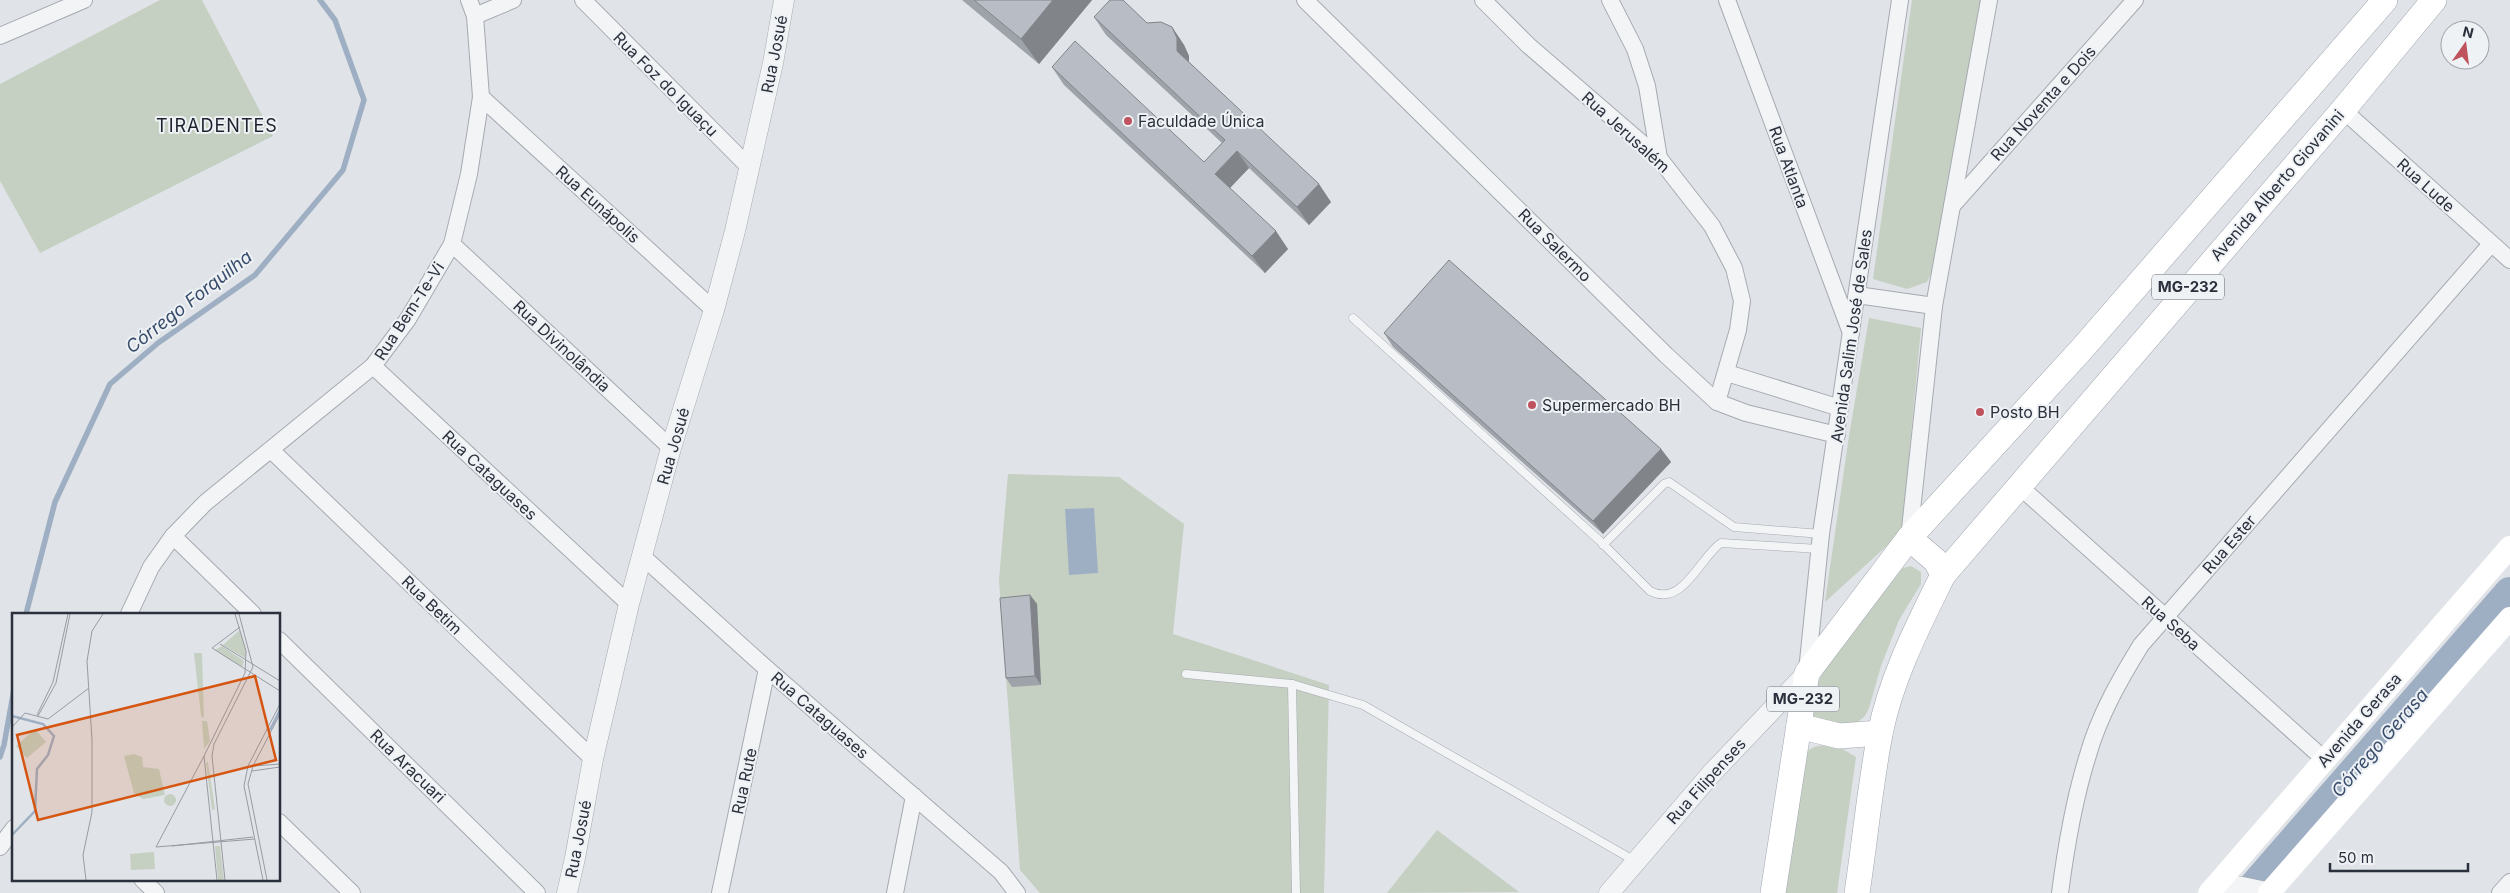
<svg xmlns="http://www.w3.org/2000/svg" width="2510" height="893" viewBox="0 0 2510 893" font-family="Inter,sans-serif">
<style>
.green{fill:#c5d0c2}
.water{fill:#9fafc3}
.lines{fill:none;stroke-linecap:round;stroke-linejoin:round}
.stream{stroke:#9fafc3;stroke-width:5.5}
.river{stroke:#9fafc3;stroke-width:32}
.service-casing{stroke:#a6aab1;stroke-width:9}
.minor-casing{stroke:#a6aab1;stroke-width:18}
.tertiary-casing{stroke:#a6aab1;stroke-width:21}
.primary-casing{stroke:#a1a7b2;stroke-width:26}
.service{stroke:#f2f4f6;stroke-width:8}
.minor{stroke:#f2f4f6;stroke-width:16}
.tertiary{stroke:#f2f4f6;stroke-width:20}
.secondary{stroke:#fff;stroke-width:22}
.primary{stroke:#fff;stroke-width:25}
.wall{fill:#9ea2a9}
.shaded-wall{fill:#818489}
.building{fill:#b8bcc4;stroke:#818489}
.poi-dot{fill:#be535d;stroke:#eff2f5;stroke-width:2}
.labels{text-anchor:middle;stroke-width:4;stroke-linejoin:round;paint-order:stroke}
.shield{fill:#eff2f5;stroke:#666a74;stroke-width:1}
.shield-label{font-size:15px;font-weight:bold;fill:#2b303d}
.street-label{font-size:16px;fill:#2b303d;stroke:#eff2f5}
.poi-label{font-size:16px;fill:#2b303d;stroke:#eff2f5;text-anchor:start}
.neighbourhood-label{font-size:18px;letter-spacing:1px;fill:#1d222e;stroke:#eff2f5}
.water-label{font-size:18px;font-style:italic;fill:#394d6c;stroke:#eff2f5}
.inset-river{fill:none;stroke:#9fafc3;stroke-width:2.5}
.inset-road{fill:none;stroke:#989ba3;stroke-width:1}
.view{fill:#d55511;fill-opacity:0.15;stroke:#d55511;stroke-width:2.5}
.inset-edge{fill:none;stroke:#2b303d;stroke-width:2.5}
</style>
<rect width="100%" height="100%" fill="#e0e3e7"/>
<g class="green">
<path d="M160,0h42l71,136 -233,117 -40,-72v-97z"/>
<path d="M1912,0h69l-45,263 -9,19 -20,7 -34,-10z"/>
<path d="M1869,318l52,10 -19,204 -77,70 24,-166z"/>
<path d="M1008,474l111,3 65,47 -11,110 156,51 -5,208h-284l-20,-23 -21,-290z"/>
<path d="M1911,566l10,6v12l-22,36 -18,46 -12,42 -4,8 -14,11 -33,-5c-3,-4 -6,-8 -6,-13 -4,-35 68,-114 91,-141z"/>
<path d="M1825,745h11l20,12 -19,136h-52l19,-140 10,-6z"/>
<path d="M1437,830l82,62 -132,1z"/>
</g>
<path class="water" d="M1094,508l4,65 -29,2 -4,-66z"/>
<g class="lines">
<g class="stream">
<path d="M26,614l29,-112 55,-118 48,-41 97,-68 88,-105 21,-70 -29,-80 -15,-20"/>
<path d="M0,757l4,-12 10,-56"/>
</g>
<path class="river" d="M2249,893l261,-300"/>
<defs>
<g id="service">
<path d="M1353,318l247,223 50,50c33,17 50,-34 71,-48l98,6"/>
<path d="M1603,545l61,-61 5,-2 65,45 87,7"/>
<path d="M1186,674l106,10 71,21 272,156"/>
<path d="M1292,684l4,209"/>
</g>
<g id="minor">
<path d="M583,0l167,168"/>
<path d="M1305,0l361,355 51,47 29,11 91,22"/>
<path d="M1483,0l45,45 131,113 53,68 22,42 8,33 -4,29 -21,72"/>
<path d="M1610,0l25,49 12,37 12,72"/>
<path d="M1727,0l124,333"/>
<path d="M475,16l38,-16"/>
<path d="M0,36l84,-36"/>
<path d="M481,97l233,213"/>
<path d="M2343,110l167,150"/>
<path d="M1952,206l183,-206"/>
<path d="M452,244l219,204"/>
<path d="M1857,295l77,11"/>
<path d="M373,366l256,238"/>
<path d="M1727,373l113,35"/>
<path d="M271,450l322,309"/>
<path d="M2018,485l307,275"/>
<path d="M173,536l80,78"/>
<path d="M1909,538l25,-232 55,-306"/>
<path d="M642,556l125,113 234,203 16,21"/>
<path d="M129,614l22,-47 22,-31 32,-33 168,-137 35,-47 44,-75 17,-70 12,-77 -6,-81 -6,-16"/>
<path d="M279,640l258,253"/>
<path d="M1807,671l14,-137 79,-534"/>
<path d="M279,822l73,71"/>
<path d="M0,847l14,-19"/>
<path d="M142,879l14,14"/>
<path d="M720,893l47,-224"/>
<path d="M895,893l19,-97"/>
<path d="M2060,893c6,-46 14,-94 28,-138 11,-39 32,-76 53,-110l350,-401"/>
<path d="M2500,893l10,-11"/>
</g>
<g id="tertiary">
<path d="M2218,882l53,11"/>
<path d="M567,893l8,-35 18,-99 36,-155 42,-156 43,-138 21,-79 38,-168 11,-63"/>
<path d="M1609,893l102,-119 96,-101"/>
</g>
<g id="primary">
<path d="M1909,538l27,23 7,14"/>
<path d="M1799,726l40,10 41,-3"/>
<path d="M1773,893l34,-220 102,-135 172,-188 304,-350"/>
<path d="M1857,893c8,-53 13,-107 23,-159 11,-56 38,-108 63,-159l400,-465 91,-110"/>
</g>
</defs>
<use href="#service" class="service-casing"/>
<use href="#minor" class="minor-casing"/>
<use href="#tertiary" class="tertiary-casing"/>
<use href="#primary" class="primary-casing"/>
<use href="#service" class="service"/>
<use href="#minor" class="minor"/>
<use href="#tertiary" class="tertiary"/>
<g class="secondary">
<path d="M2209,893l301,-346"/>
<path d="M2269,893l241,-275"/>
</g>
<use href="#primary" class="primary"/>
</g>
<g class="wall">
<path d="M962,0h130l-53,64z"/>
<path d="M1094,17l53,6 25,4 12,18 5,11v6l142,140 -22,23 -60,-57 -19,20 58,61 -23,24 -201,-188 -12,-18 152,95 18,-19 -116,-108z"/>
<path d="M1384,333l277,116 10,13 -68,72 -210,-187z"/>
<path d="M1030,595l7,9 4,81 -29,2 -6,-9z"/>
</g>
<g class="shaded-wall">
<path d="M1053,0h39l-53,64 -18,-25z"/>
<path d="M1172,27l12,18 5,11v12l-12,-17z"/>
<path d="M1237,151l12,17 -22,23 -12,-17z"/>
<path d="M1319,184l12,18 -22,23 -12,-18z"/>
<path d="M1276,231l12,18 -23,24 -13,-17z"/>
<path d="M1661,449l10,13 -68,72 -10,-13z"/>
<path d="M1030,595l7,9 4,81 -6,-9z"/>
</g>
<g class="building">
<path d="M974,0h79l-32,39z"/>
<path d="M1110,0h13l24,23 14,-1 11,5 5,11v13l142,133 -22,23 -60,-56 -22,23 61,57 -24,25 -200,-189 23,-26 129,121 21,-22 -131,-123z"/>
<path d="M1449,260l212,189 -68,72 -209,-188z"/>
<path d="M1030,595l5,81 -29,2 -6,-80z"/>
</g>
<g class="poi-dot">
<circle cx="1128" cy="121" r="5"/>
<circle cx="1532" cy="405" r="5"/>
<circle cx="1980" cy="412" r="5"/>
</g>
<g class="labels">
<g class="shield">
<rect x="2152" y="274.5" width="72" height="25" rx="4"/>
<rect x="1767" y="686.5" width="72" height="25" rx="4"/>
</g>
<g class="shield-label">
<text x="2188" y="292">MG-232</text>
<text x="1803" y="704">MG-232</text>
</g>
<g class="street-label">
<text transform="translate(774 54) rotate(-79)" y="6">Rua Josué</text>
<text transform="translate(666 84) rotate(45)" y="6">Rua Foz do Iguaçu</text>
<text transform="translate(2043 103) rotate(-48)" y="6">Rua Noventa e Dois</text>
<text transform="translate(1626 132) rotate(42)" y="6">Rua Jerusalém</text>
<text transform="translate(1789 167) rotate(70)" y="6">Rua Atlanta</text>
<text transform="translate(2277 185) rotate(-49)" y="6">Avenida Alberto Giovanini</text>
<text transform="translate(2426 185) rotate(42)" y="6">Rua Lude</text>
<text transform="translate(598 204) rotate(42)" y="6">Rua Eunápolis</text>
<text transform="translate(1555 245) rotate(45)" y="6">Rua Salermo</text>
<text transform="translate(409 311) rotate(-57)" y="6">Rua Bem-Te-Vi</text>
<text transform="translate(1851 336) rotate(-82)" y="6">Avenida Salim José de Sales</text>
<text transform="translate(562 346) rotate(43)" y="6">Rua Divinolândia</text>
<text transform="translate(673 446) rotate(-74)" y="6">Rua Josué</text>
<text transform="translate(490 475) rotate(43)" y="6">Rua Cataguases</text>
<text transform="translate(2229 544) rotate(-49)" y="6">Rua Ester</text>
<text transform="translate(432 605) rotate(44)" y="6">Rua Betim</text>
<text transform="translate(2171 623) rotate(42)" y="6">Rua Seba</text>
<text transform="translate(820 715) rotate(41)" y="6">Rua Cataguases</text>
<text transform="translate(2359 720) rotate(-49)" y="6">Avenida Gerasa</text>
<text transform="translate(408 766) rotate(44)" y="6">Rua Aracuari</text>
<text transform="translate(744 781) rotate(-78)" y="6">Rua Rute</text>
<text transform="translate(1706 781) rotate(-48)" y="6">Rua Filipenses</text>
<text transform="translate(578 839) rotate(-79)" y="6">Rua Josué</text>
</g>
<g class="poi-label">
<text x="1138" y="127">Faculdade Única</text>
<text x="1542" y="411">Supermercado BH</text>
<text x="1990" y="418">Posto BH</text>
</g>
<g class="neighbourhood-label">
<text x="217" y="132">TIRADENTES</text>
</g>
<g class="water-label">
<text transform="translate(189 302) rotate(-38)" y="6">Córrego Forquilha</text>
<text transform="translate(2380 743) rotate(-49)" y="6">Córrego Gerasa</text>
</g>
</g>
<g transform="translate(12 613)">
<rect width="268" height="268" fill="#e0e3e7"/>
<path d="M228,17l6,21 -1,7 -22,-13zM210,33l22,15 -2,6 -27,-17zM182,40h8l2,65 -3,-2zM190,108h5l3,20 -6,8zM23,116l11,13 -19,16 -11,-12zM122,141l8,3 1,10 16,2 6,26 -22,4 -9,-6 -10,-37zM196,149l7,47 -3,1 -6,-47zM152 187a6 6 0 1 1 12 0a6 6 0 1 1-12 0ZM203,233h5l4,34h-6zM142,239l1,17 -24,1 -1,-16z" fill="#c5d0c2"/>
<path class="inset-river" d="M0,103l31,8 11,12 -6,19 -11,14 -2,42 -23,24M258,117l10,-20"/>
<path class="inset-road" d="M228,14l-28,21 68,43M208,31l60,37M25,102l16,-33 15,-68M26,103l18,-33 14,-69M0,114l13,-14 23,6 41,-31M242,153l26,-2M240,158l28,-4M160,233l81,-9M144,234l99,-8M144,234l48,-91M74,267l-3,-25 9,-43v-72l-5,-79 5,-30 11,-17M205,267l-13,-124 41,-83 1,-22 -11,-37M213,267l-13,-124 2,-12 39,-77 -14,-53M251,267l-19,-94 4,-20 32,-62M255,267l-19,-96 5,-18 27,-52"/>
<path class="view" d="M243,63l21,84 -238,60 -21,-85z"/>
<rect width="268" height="268" class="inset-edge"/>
</g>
<g transform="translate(2465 45) rotate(14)"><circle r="24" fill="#eff2f5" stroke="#a1a4ab"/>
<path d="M0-4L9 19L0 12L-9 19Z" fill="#be535d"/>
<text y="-8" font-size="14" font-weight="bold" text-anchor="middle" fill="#2b303d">N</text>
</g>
<path d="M2330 863v8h138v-8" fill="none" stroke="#2b303d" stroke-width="2.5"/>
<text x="2338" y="863" font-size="15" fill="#2b303d" stroke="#eff2f5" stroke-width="4" paint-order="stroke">50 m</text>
</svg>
